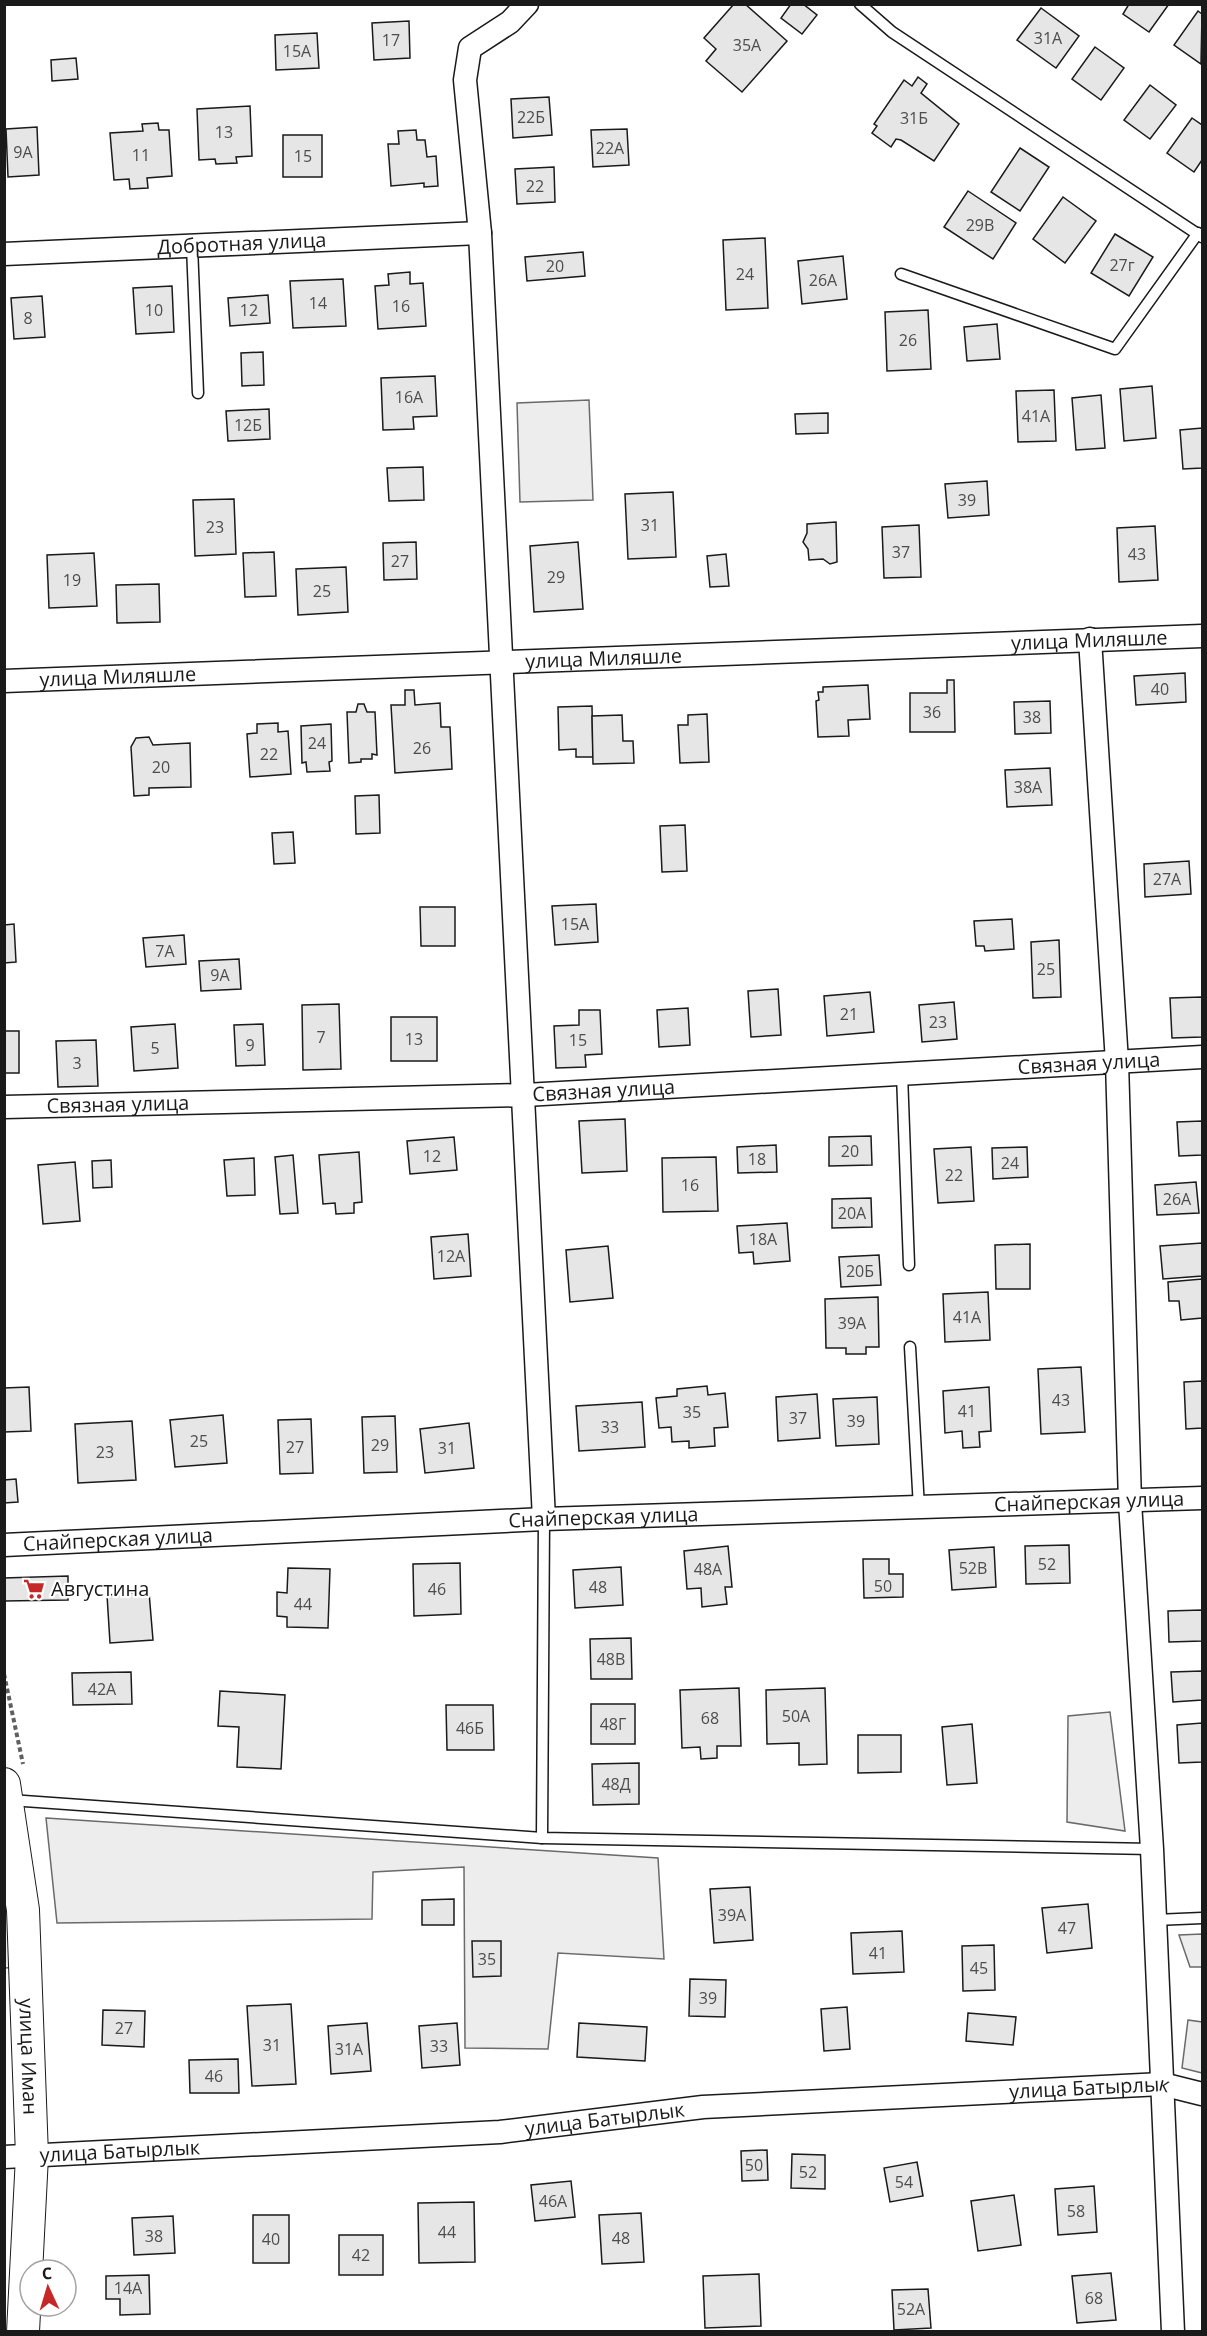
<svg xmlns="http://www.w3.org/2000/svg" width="1207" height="2336" viewBox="0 0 1207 2336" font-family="'Open Sans',sans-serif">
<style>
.built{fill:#ededed;stroke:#6a6a6a;stroke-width:1.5}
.building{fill:#e6e6e6;stroke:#1a1a1a;stroke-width:1.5}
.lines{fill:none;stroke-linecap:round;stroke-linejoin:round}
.lane-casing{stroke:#1a1a1a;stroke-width:13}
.street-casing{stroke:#1a1a1a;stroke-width:25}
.secondary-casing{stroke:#1a1a1a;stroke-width:34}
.path{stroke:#5f5f5f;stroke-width:4;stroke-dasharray:4.5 3;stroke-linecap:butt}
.lane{stroke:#fff;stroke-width:10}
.street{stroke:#fff;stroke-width:22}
.secondary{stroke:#fff;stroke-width:32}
.labels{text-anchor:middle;stroke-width:4.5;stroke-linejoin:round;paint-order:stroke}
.number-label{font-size:16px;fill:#4d4d4d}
.street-label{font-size:20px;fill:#1a1a1a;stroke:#fff}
.poi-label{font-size:20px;fill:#1a1a1a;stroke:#fff;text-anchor:start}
</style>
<rect width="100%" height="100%" fill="#fff"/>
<g class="built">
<path d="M589,400l4,100 -73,2 -3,-99z"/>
<path d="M1110,1712l15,119 -58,-9 1,-106z"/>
<path d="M46,1818l612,40 6,101 -106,-6 -10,96 -83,-1 -1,-181 -91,5 -1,47 -315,4z"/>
<path d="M4,1833l13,134 -12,1h-1z"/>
<path d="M1202,1934v33h-12l-11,-32z"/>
<path d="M1188,2020l14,2v51l-20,-5z"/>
</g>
<g class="building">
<path d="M734,4h11l42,37 -45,51 -36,-31 10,-12 -12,-11z"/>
<path d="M791,4h12l14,11 -15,19 -21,-16z"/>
<path d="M1129,4h40l-20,28 -26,-18z"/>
<path d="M1041,8l38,28 -23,32 -39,-28z"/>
<path d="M1198,11l4,3 -1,50 -27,-19z"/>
<path d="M409,21l1,37 -36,2 -2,-37z"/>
<path d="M317,33l2,35 -43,2 -1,-35z"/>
<path d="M1095,47l29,21 -23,32 -29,-21z"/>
<path d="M76,58l2,21 -26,2 -1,-21z"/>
<path d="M918,77l9,7 -6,9 38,31 -25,37 -33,-21 -5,-1 -5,8 -19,-14 5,-7 -3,-2 30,-44 8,6z"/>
<path d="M1150,85l26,20 -26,34 -26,-19z"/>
<path d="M549,97l3,38 -39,3 -2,-39z"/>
<path d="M250,106l2,50 -16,1 1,6 -21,1 -1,-5 -16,1 -2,-51z"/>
<path d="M1192,118l10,7v35l-8,12 -27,-19z"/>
<path d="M158,123l1,7h10l3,46 -25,2 1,10 -18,1 -1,-10 -15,1 -4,-47 33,-2 -1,-7z"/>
<path d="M37,127l2,48 -31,2 -2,-48z"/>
<path d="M627,129l2,36 -36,2 -2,-37z"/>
<path d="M416,130l1,10h8l2,17 9,-1 2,30 -14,1v-4l-33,3 -3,-42h11l-1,-13z"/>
<rect x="283" y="135" width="39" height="42"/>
<path d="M1020,148l29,19 -29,44 -29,-19z"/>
<path d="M554,167l1,35 -38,2 -2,-35z"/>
<path d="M968,191l48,32 -23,36 -49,-32z"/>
<path d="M1063,197l33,24 -31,42 -32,-24z"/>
<path d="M1115,234l38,23 -24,39 -38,-23z"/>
<path d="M765,238l3,70 -42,2 -3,-70z"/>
<path d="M583,252l2,24 -58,5 -2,-24z"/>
<path d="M843,256l4,43 -45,5 -4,-43z"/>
<path d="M410,272v12l13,-1 3,43 -48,3 -3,-43 14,-1 -1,-11z"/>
<path d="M343,279l3,47 -53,2 -3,-47z"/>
<path d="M172,286l2,46 -38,2 -3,-46z"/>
<path d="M268,295l2,28 -40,3 -2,-28z"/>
<path d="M42,296l3,41 -31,2 -3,-41z"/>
<path d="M928,310l3,59 -44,2 -2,-59z"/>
<path d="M997,324l3,35 -33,2 -3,-34z"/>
<path d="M263,352l1,33 -22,1 -1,-33z"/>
<path d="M435,376l2,40 -24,1 1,12 -31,1 -2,-52z"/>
<path d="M1152,386l4,52 -32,3 -4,-52z"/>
<path d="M1054,390l2,51 -38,1 -2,-51z"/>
<path d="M1101,395l4,53 -29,2 -4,-52z"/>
<path d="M269,409l1,30 -42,2 -2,-30z"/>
<path d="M828,413v20l-32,1 -1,-20z"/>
<path d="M1202,428v40l-19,1 -3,-39z"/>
<path d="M423,467l1,33 -35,1 -2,-33z"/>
<path d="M987,481l2,34 -41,3 -3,-34z"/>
<path d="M673,492l3,65 -48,2 -3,-65z"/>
<path d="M234,499l2,55 -41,2 -2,-56z"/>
<path d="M836,522l1,40 -7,2 -7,-5 -14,1 -1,-11 -5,-7 4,-9v-9z"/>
<path d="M919,525l2,52 -37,1 -2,-51z"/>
<path d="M1155,526l3,54 -39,2 -2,-54z"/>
<path d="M416,542l1,37 -33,1 -1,-37z"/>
<path d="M578,542l5,67 -49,3 -4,-66z"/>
<path d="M274,552l2,44 -31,1 -2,-44z"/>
<path d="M94,553l3,53 -48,2 -2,-53z"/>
<path d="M726,554l3,32 -19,1 -3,-31z"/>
<path d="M346,567l2,45 -50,3 -2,-46z"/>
<path d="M159,584l1,38 -43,1 -1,-38z"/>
<path d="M1185,673l1,29 -50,3 -2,-29z"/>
<path d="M947,680h7l1,52h-45v-39h37z"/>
<path d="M868,685l2,34 -22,1 1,16 -31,1 -2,-36 3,-1 -1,-8h5v-5z"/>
<path d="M405,690h9l1,15 25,-2 1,24h9l2,42 -57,4 -4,-68h14z"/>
<path d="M1050,701l1,32 -36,1 -1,-32z"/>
<path d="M358,704h6l3,8h8l2,43 -5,-1v5h-11v3l-12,1 -2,-51h9z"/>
<path d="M592,706l1,51h-17v-8l-17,1 -1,-43z"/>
<path d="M707,714l2,48 -29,1 -2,-38h10v-10z"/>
<path d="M622,715l1,26h10l1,22 -41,1 -1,-48z"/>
<path d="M278,723v9l10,-1 3,43 -41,3 -3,-43 10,-1v-9z"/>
<path d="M331,724l1,37 -3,1 1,9 -23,1 -1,-10 -4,1 -1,-37z"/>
<path d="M149,737l4,8 37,-2 1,44 -42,1v7l-15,1 -3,-49 5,-9z"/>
<path d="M1050,768l2,37 -45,2 -2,-37z"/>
<path d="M379,795l1,38 -24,1 -1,-38z"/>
<path d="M685,825l2,46 -25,1 -2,-46z"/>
<path d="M293,832l2,31 -21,1 -2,-31z"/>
<path d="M1189,861l2,33 -46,3 -1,-33z"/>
<path d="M596,904l2,38 -43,3 -3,-39z"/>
<path d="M420,907h35v39h-34z"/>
<path d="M1012,919l2,30 -29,2 -1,-5h-8l-2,-25z"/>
<path d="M14,924l2,38 -12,1v-38z"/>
<path d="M184,935l2,29 -40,3 -3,-29z"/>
<path d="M1059,940l2,57 -28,1 -2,-56z"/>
<path d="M239,959l2,30 -40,2 -2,-30z"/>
<path d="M778,989l3,46 -30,2 -3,-46z"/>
<path d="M870,992l4,40 -47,4 -3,-40z"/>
<path d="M1202,997v40l-30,1 -2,-40z"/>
<path d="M954,1002l3,37 -35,3 -3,-37z"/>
<path d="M339,1004l2,65 -38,1 -1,-65z"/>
<path d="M688,1008l2,37 -31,2 -2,-37z"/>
<path d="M579,1010h21l2,44 -17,1 1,12 -30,1 -2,-42 25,-1z"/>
<rect x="391" y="1017" width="46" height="44"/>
<path d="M175,1024l3,44 -44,3 -3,-44z"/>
<path d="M263,1024l2,41 -29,1 -2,-41z"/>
<rect x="4" y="1031" width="15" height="42"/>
<path d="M96,1040l2,46 -40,1 -2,-46z"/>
<path d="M625,1119l2,52 -45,2 -3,-52z"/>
<path d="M1202,1121v34l-23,1 -2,-34z"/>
<path d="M871,1136l1,29 -43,1v-29z"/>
<path d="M454,1137l3,33 -47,4 -3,-33z"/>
<path d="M776,1145l1,27 -39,1 -1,-26z"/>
<path d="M971,1147l3,54 -36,2 -4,-54z"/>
<path d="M1027,1147l1,30 -35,2 -1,-31z"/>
<path d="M359,1152l3,50 -8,1v10l-18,1 -1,-11 -12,1 -4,-49z"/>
<path d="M293,1155l5,58 -18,1 -5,-57z"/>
<path d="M716,1157l2,54 -55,1 -1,-54z"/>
<path d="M254,1158l1,37 -28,1 -3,-36z"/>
<path d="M111,1160l1,27 -19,1 -1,-27z"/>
<path d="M75,1162l5,59 -37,3 -5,-59z"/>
<path d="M1196,1182l3,31 -42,2 -2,-30z"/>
<path d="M871,1198l1,29 -40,1v-29z"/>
<path d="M787,1223l3,38 -36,3 -1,-12 -14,1 -2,-27z"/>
<path d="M468,1234l3,42 -37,3 -3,-42z"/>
<path d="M1202,1243v33l-39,3 -3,-33z"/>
<path d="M1030,1244v45h-34l-1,-44z"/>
<path d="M608,1246l5,52 -43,4 -4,-52z"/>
<path d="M879,1255l2,30 -40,2 -2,-30z"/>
<path d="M1202,1279v39l-21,2 -2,-19h-10l-1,-19z"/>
<path d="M988,1292l2,48 -45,2 -2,-48z"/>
<path d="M878,1297l1,50h-13v7h-20v-6h-20l-1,-49z"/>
<path d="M1081,1367l4,65 -44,2 -3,-65z"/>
<path d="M1202,1381v47l-16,1 -2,-47z"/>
<path d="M707,1386l1,9 17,-2 3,34 -14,1 1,18 -26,2v-7l-17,1 -1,-15 -12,1 -3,-30 21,-2v-7z"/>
<path d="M29,1387l2,44 -27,1v-44z"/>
<path d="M989,1387l2,44 -12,1 1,15 -17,1 -1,-17 -17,2 -2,-42z"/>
<path d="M817,1394l3,44 -42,3 -2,-44z"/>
<path d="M877,1397l2,47 -43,2 -3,-47z"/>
<path d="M642,1402l3,45 -66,4 -3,-45z"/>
<path d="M223,1415l4,48 -52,4 -5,-47z"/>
<path d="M395,1416l2,56 -33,1 -2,-56z"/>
<path d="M311,1419l2,54 -33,1 -2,-54z"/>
<path d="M132,1421l4,59 -58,3 -3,-59z"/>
<path d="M469,1423l5,45 -49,5 -5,-44z"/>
<path d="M16,1479l2,23 -14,1v-23z"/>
<path d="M1069,1545l1,38 -44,1 -1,-38z"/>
<path d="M728,1546l4,41h-7l2,17 -25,3 -1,-19 -14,1 -3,-38z"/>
<path d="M994,1547l2,40 -44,3 -3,-40z"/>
<path d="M863,1559h26v15h14v23l-39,1z"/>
<path d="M460,1563l1,51 -47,2 -1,-52z"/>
<path d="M621,1567l2,38 -48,3 -2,-38z"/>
<path d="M288,1568l42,1 -2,59 -41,-1v-10l-10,-1v-24l10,1z"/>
<path d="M68,1576v24l-64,1v-23z"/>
<path d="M149,1592l4,48 -43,3 -3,-48z"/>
<path d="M1202,1610v31l-33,1 -1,-31z"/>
<path d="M631,1638l1,41h-41l-1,-40z"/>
<path d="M1202,1671v29l-29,2 -2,-30z"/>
<path d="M131,1672l1,32 -59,1 -1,-32z"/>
<path d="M739,1688l2,58h-24v12l-16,1 -1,-12 -18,1 -2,-58z"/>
<path d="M825,1688l2,76 -28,1v-22l-32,1 -1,-54z"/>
<path d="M220,1691l65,4 -4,74 -44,-2 2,-40 -21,-1z"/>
<rect x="591" y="1704" width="44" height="40"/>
<path d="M446,1705h47l1,45h-47z"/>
<path d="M1202,1723v39l-23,1 -2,-38z"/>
<path d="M972,1724l5,59 -30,2 -5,-58z"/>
<path d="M858,1735h43v37l-43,1z"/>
<path d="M639,1763v41l-46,1 -1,-41z"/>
<path d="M750,1887l3,53 -39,3 -4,-54z"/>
<path d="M454,1899v26h-32v-25z"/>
<path d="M1088,1904l4,44 -45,5 -5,-45z"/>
<path d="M902,1931l2,41 -51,2 -2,-41z"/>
<path d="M472,1941h29v35l-28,1z"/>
<path d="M994,1945l1,45 -32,1 -1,-45z"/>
<path d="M690,1979l36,1 -1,37 -36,-1z"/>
<path d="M291,2004l5,80 -44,2 -5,-80z"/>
<path d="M847,2007l3,42 -26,2 -3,-42z"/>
<path d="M103,2010l42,1 -1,36 -42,-2z"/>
<path d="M968,2013l48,4 -3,28 -47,-4z"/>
<path d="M367,2023l4,48 -40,3 -3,-48z"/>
<path d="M457,2023l3,42 -38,3 -3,-42z"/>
<path d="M579,2023l68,4 -2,34 -68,-4z"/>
<path d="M238,2059l1,34h-49l-1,-33z"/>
<path d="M767,2150l1,30 -26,1 -1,-30z"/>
<path d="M792,2154l33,1v34l-34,-1z"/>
<path d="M917,2162l6,34 -33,6 -6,-34z"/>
<path d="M571,2181l4,36 -40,4 -4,-36z"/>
<path d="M1094,2186l3,46 -39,3 -3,-46z"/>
<path d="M1014,2195l7,50 -43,6 -7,-50z"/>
<path d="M474,2202l1,60 -56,1 -1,-60z"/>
<path d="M641,2213l3,49 -42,2 -3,-49z"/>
<rect x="253" y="2215" width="36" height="48"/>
<path d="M173,2216l2,37 -41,2 -2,-37z"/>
<rect x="339" y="2235" width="44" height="40"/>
<path d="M1111,2273l5,47 -39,3 -5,-47z"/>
<path d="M759,2274l2,52 -56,2 -2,-52z"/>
<path d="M149,2275l1,39 -30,1v-16h-14v-23z"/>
<path d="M928,2289l3,39 -37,2 -2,-40z"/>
</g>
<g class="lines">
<defs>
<g id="lane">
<path d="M860,4l32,28 310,205"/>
<path d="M192,246l6,147"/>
<path d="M901,274l214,75 83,-116"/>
<path d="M902,1074l7,191"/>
<path d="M910,1347l9,161"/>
<path d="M10,1800l532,38 610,11"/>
<path d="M542,1838l2,-319"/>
<path d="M1155,1920l47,-2"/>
</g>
<g id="street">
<path d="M527,4l-17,18 -40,26 -5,32 15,153 64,1286"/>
<path id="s1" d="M4,254l476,-21"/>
<path d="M1090,639l27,423 13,440 22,347 21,483"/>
<path id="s2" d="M4,681l1198,-45"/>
<path id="s3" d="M4,1107l521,-12 677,-38"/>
<path id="s4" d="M4,1545l540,-26 658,-21"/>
<path id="s5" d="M4,2157l496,-25 203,-25 459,-23 40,10"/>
</g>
<g id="secondary">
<path id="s6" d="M4,1784l19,126 9,246 -9,176"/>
</g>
</defs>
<use href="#lane" class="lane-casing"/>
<use href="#street" class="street-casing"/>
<use href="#secondary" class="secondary-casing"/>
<path class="path" d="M4,1674l19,90"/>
<use href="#lane" class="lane"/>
<use href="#street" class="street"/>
<use href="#secondary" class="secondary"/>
</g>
<defs>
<symbol id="supermarket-bare" viewBox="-9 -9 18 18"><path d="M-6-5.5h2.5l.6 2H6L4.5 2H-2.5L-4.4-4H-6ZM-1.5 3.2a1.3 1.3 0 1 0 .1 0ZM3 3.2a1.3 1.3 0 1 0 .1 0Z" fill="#c62828" stroke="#fff" stroke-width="2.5" paint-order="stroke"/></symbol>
</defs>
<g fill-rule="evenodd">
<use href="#supermarket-bare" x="19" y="1574" width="30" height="30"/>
</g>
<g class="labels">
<g class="number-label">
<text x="1048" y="44">31А</text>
<text x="391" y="46">17</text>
<text x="747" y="51">35А</text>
<text x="297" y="57">15А</text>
<text x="531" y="123">22Б</text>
<text x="914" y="124">31Б</text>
<text x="224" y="138">13</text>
<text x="610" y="154">22А</text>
<text x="23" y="158">9А</text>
<text x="141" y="161">11</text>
<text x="303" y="162">15</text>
<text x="535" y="192">22</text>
<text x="980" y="231">29В</text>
<text x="1122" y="271">27г</text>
<text x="555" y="272">20</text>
<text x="745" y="280">24</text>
<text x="823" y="286">26А</text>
<text x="318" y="309">14</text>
<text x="401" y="312">16</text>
<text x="154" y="316">10</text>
<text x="249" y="316">12</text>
<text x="28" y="324">8</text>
<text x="908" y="346">26</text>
<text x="409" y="403">16А</text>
<text x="1036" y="422">41А</text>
<text x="248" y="431">12Б</text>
<text x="967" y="506">39</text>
<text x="650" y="531">31</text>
<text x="215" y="533">23</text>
<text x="901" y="558">37</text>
<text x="1137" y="560">43</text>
<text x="400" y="567">27</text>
<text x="556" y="583">29</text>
<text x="72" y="586">19</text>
<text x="322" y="597">25</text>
<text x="1160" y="695">40</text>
<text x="932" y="718">36</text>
<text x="1032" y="723">38</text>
<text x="317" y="749">24</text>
<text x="422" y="754">26</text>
<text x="269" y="760">22</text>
<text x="161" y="773">20</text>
<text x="1028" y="793">38А</text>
<text x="1167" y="885">27А</text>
<text x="575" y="930">15А</text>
<text x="165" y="957">7А</text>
<text x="1046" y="975">25</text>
<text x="220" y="981">9А</text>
<text x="849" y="1020">21</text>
<text x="938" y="1028">23</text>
<text x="321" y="1043">7</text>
<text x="414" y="1045">13</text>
<text x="578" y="1046">15</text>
<text x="250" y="1051">9</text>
<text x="155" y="1054">5</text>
<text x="77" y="1069">3</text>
<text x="850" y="1157">20</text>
<text x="432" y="1162">12</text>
<text x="757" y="1165">18</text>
<text x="1010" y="1169">24</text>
<text x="954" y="1181">22</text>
<text x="690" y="1191">16</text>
<text x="1177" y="1205">26А</text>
<text x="852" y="1219">20А</text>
<text x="763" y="1245">18А</text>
<text x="451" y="1262">12А</text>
<text x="860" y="1277">20Б</text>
<text x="967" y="1323">41А</text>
<text x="852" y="1329">39А</text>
<text x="1061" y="1406">43</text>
<text x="967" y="1417">41</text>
<text x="692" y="1418">35</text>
<text x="798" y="1424">37</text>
<text x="856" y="1427">39</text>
<text x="610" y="1433">33</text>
<text x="199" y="1447">25</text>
<text x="380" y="1451">29</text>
<text x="295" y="1453">27</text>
<text x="447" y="1454">31</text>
<text x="105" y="1458">23</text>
<text x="1047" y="1570">52</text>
<text x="973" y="1574">52В</text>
<text x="708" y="1575">48А</text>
<text x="883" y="1592">50</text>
<text x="598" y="1593">48</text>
<text x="437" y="1595">46</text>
<text x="303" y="1610">44</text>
<text x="611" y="1665">48В</text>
<text x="102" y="1695">42А</text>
<text x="796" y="1722">50А</text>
<text x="710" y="1724">68</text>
<text x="613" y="1730">48Г</text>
<text x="470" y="1734">46Б</text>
<text x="616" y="1790">48Д</text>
<text x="732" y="1921">39А</text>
<text x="1067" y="1934">47</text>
<text x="878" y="1959">41</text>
<text x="487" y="1965">35</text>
<text x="979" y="1974">45</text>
<text x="708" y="2004">39</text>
<text x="124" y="2034">27</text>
<text x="272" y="2051">31</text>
<text x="439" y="2052">33</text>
<text x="349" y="2055">31А</text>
<text x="214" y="2082">46</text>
<text x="754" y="2171">50</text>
<text x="808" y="2178">52</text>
<text x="904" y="2188">54</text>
<text x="553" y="2207">46А</text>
<text x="1076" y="2217">58</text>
<text x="447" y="2238">44</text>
<text x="154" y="2242">38</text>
<text x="621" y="2244">48</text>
<text x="271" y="2245">40</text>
<text x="361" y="2261">42</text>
<text x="128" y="2294">14А</text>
<text x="1094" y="2304">68</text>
<text x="911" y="2315">52А</text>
</g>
<g class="street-label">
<text dy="7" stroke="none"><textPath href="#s1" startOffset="238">Добротная улица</textPath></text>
<text dy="7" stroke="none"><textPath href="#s2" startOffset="1086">улица Миляшле</textPath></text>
<text dy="7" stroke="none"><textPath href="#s2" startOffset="600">улица Миляшле</textPath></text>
<text dy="7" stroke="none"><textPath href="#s2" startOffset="114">улица Миляшле</textPath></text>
<text dy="7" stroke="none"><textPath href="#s3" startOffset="1086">Связная улица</textPath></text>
<text dy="7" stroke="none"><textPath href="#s3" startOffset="600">Связная улица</textPath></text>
<text dy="7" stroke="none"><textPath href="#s3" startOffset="114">Связная улица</textPath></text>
<text dy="7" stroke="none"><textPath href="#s4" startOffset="1086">Снайперская улица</textPath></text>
<text dy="7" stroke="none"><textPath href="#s4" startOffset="600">Снайперская улица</textPath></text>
<text dy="7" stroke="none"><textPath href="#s4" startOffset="114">Снайперская улица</textPath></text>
<text dy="7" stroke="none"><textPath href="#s6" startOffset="274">улица Иман</textPath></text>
<text dy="7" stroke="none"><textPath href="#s5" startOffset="1088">улица Батырлык</textPath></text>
<text dy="7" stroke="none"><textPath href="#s5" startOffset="602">улица Батырлык</textPath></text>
<text dy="7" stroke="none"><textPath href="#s5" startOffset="116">улица Батырлык</textPath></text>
</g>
<g class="poi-label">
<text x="51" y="1596">Августина</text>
</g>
</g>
<rect width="1207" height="2336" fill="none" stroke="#1a1a1a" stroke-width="12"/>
<g transform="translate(48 2288) rotate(356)"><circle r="28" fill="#ffffff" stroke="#a3a3a3" stroke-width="1.5"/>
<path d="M0-4.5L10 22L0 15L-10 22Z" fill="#c62828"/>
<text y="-9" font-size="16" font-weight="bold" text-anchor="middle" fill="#1a1a1a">С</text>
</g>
</svg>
